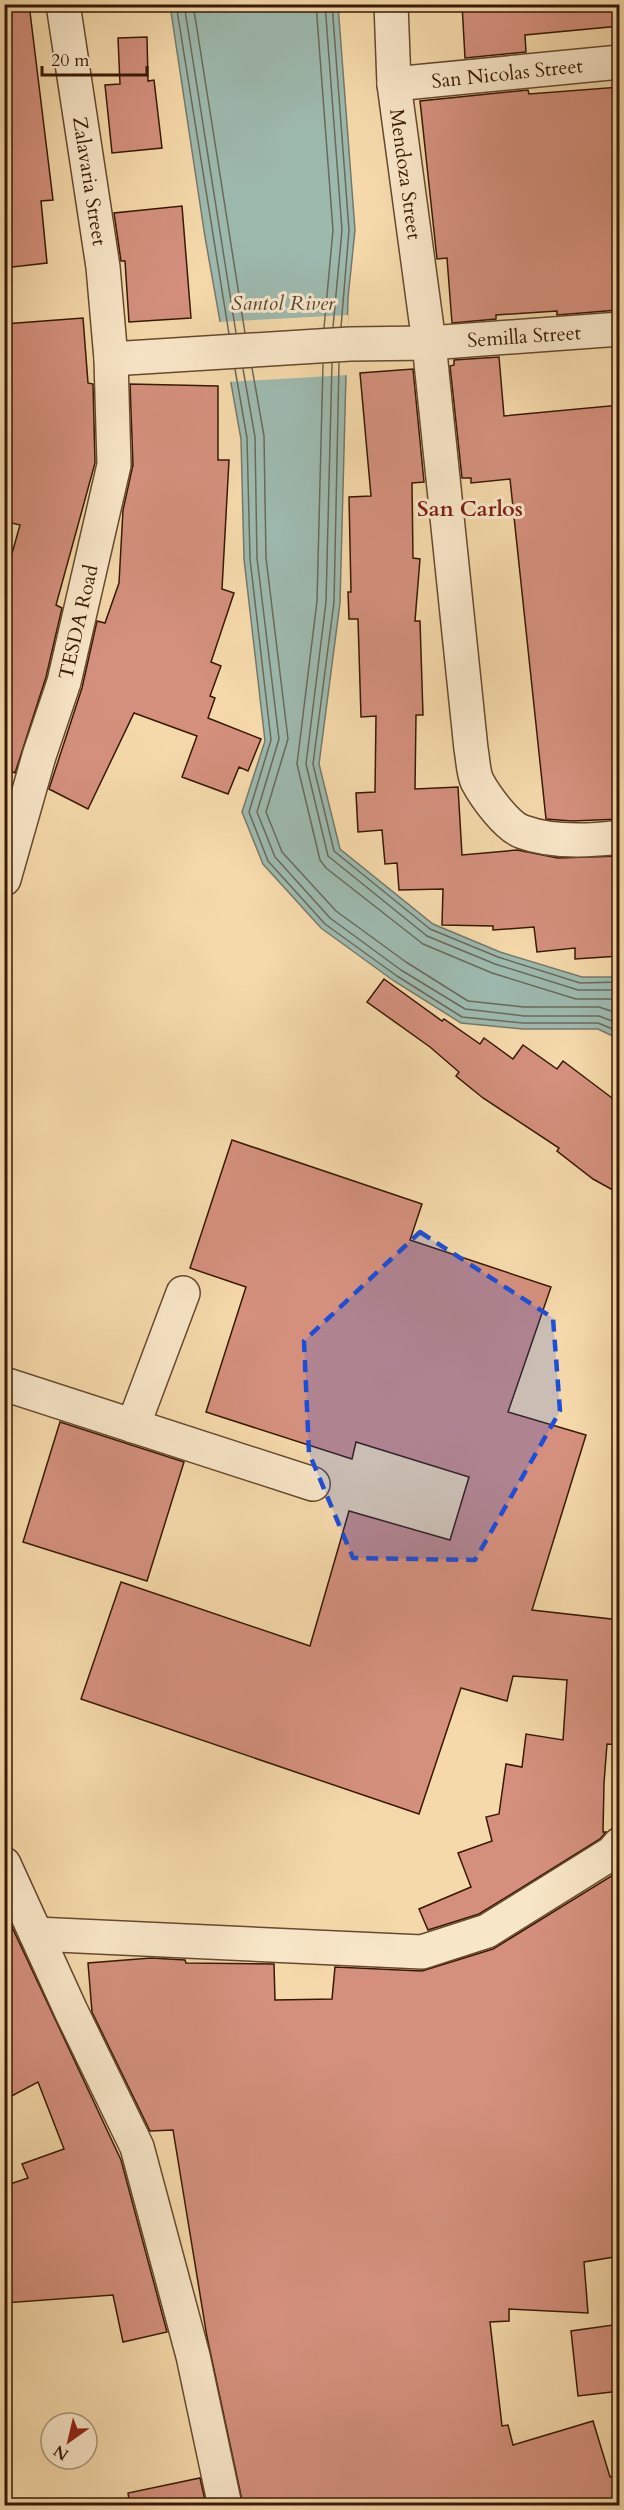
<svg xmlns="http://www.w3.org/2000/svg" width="624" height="2510" viewBox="0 0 624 2510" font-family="Cardo,serif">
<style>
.water{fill:#9db9ae;stroke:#75796a;stroke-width:1.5}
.pier{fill:#f5d9aa}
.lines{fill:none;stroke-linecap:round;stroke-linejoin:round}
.shore{stroke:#6a6959;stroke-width:1.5}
.building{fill:#d4907d;stroke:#381904;stroke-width:1.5}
.minor-casing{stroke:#67492e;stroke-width:36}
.minor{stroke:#f8e6c8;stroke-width:33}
.marked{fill:#1d4ed8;fill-opacity:0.2;stroke:#1d4ed8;stroke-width:4.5;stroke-dasharray:12 8;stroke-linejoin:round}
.labels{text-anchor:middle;stroke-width:6;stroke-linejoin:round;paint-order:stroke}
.street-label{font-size:20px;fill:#381904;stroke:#f8e6c8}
.water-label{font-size:21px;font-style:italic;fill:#564937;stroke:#f8e6c8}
.quarter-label{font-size:22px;font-weight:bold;fill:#7a1f14;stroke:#f8e6c8}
</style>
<rect width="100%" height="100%" fill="#f5d9aa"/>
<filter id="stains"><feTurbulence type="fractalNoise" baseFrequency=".00333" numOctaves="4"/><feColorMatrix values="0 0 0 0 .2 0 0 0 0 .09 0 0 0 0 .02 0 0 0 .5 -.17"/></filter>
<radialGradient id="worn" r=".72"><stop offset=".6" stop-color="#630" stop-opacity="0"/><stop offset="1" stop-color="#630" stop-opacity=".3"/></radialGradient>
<path class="water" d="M170,5h168l17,225 -7,68 -8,305 -21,161 21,85 93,75 67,28 82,25h37v62l-21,-10h-75l-62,-6 -67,-42 -73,-53 -58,-64 -21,-52 23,-71 -21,-182 -3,-120 -36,-202z"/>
<path class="pier" d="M348,315v60l-120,7 -10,-60z"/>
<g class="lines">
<g class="shore">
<path d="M176,4l53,330"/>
<path d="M184,4l52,329"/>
<path d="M193,4l52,329"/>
<path d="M316,4l17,226 -9,98"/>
<path d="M325,4l17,226 -9,97"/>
<path d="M332,4l17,226 -8,97"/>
<path d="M332,363l-6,239 -20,162 22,92 99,80 68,28 83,26h42"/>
<path d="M339,363l-5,239 -21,162 21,87 96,78 68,28 82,26 40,-1"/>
<path d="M323,364l-6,237 -20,163 23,96 6,8 97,76 69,29 84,26h44"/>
<path d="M252,368l12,68 2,122 22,181 -22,73 16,40 54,59 70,51 62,39 56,6h75l21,7"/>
<path d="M235,369l12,69 3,121 21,181 -22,72 19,49 57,63 72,52 65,41 61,6h75l22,9"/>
<path d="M243,369l12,68 2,121 22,181 -22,73 18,45 55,61 71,52 64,39 59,7h75l21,8"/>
</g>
</g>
<g class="building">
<path d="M4,4h25l24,196 -12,1 6,62 -43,5z"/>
<path d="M462,4h158v22l-95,9 1,17 -61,6z"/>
<path d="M147,37l1,44 6,-1 8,68 -50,5 -7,-68 15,-1 -2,-46z"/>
<path d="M620,87v154h-7l5,69 -61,5v-4l-61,4v4l-44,4 -5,-65 -10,1 -17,-158 108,-11 1,4z"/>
<path d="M182,206l9,112 -62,4 -4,-61h-4l-7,-48z"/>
<path d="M83,318l5,65 5,1 2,79 -39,142 6,3 -16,69 -31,96 -11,-5v-186l16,-57 -16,-4v-197z"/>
<path d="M499,357l5,59 116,-11v414l-48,2 -26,-2 -36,-340 -39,4v-5h-9l-12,-112 4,-1v-5z"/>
<path d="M413,369l11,113 -12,1 1,75 7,1 -5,62h5l3,94h-7l-1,74 43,-2 4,68 55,-5 41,8 62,-2v100l-45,3v-11l-38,4 -3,-25 -41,3v-4l-51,-1 1,-36 -44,1 -2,-27 -12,1 -3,-34 -24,2 -2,-39 19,-1 1,-76 -15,1 -3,-98h-9l-1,-27h3l-2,-95 22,-1 -11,-123z"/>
<path d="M130,384l88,2v74h11l-7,129 12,4 -23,69 10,4 -11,30 5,2 -7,20 53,21 -13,32 -9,-4 -11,27 -46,-17 15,-41 -63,-23 -46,96 -39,-20 33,-101 15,-67 8,2 14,-40 4,-73 10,-45z"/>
<path d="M384,979l58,42 2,-2 36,25 4,-6 29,21 10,-14 34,24 6,-8 57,43v90l-27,-15 -36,-28 2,-3 -76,-50 -27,-22 3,-4 -29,-25 -63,-45z"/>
<path d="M232,1140l190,64 -12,36 141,47 -43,125 78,23 -54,175 88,10v125l-13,-1 -3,39 -1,49h3l-6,7 -121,75 -51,16 -9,-21 52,-22 -13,-34 34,-12 -6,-24 13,-3 7,-50 16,3 4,-33 37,6 4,-60 -54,-4 -6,25 -46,-13 -42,126 -338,-115 40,-117 189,64 39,-135 101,29 19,-63 -113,-35 -4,17 -146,-47 40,-125 -56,-19z"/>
<path d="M60,1422l124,40 -37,119 -124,-39z"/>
<path d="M613,1875v35l7,1v345l-36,6 4,51 -79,-4v12l-19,1 12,104 6,-1 5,20 80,-24 17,56 10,-2v30h-377l-36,-168 -34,-207 -23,1 -58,-119 -4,-49 63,-5 34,2 1,3 88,1 1,36 57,-1 3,-32 87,4 71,-22z"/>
<path d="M4,1910l117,250 46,172 -44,10 -10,-47 -109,8v-117l24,-8 -6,-14 42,-15 -26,-67 -34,18z"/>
<path d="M620,2324v67l-42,5 -7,-65z"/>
<path d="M200,2478l6,27h-76l-2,-12z"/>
</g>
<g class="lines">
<defs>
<g id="minor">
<path d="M391,4l3,80 35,259 42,406c2,10 2,23 6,32 8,15 30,46 46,51 30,11 66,9 97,5"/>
<path d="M394,84l226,-22"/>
<path d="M111,359l239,-15 79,-1 191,-14"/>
<path d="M4,879l35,-123 25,-74 50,-217 -3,-106 -8,-92 -40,-263"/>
<path d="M4,1384l309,100"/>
<path d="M133,1426l50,-133"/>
<path d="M4,1864l67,147 66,136 56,209 32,150"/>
<path d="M36,1934l386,18 65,-21 125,-78 8,-9"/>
</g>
</defs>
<use href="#minor" class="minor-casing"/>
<use href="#minor" class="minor"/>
</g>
<path class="marked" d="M420,1232l133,86 7,93 -85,149 -122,-2 -44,-105 -5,-112z"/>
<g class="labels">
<g class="street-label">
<text transform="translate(507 73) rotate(-6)" y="7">San Nicolas Street</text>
<text transform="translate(406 174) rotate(82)" y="7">Mendoza Street</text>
<text transform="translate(90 181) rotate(81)" y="7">Zalavaria Street</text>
<text transform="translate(524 336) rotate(-4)" y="7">Semilla Street</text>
<text transform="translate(78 622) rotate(-77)" y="7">TESDA Road</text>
</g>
<g class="water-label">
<text x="283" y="310">Santol River</text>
</g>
<g class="quarter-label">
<text x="470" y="516">San Carlos</text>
</g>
</g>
<rect width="624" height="2510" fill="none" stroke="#f5d9aa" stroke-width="24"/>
<rect x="6" y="6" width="612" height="2498" fill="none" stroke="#381904" stroke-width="3"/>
<rect x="12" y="12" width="600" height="2486" fill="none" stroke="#381904" stroke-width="1.5"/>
<g transform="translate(69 2441) rotate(214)"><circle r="28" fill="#f8e6c8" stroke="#ab947a" stroke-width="1.5"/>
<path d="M0-4.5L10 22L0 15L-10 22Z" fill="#8f2418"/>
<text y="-9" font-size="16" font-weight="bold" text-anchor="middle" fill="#381904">N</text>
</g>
<path d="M42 66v9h105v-9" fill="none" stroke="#381904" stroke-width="3"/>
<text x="51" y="66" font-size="18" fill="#381904" stroke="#f8e6c8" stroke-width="4.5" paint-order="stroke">20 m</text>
<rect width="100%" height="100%" filter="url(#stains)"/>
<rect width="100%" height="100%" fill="url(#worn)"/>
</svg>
